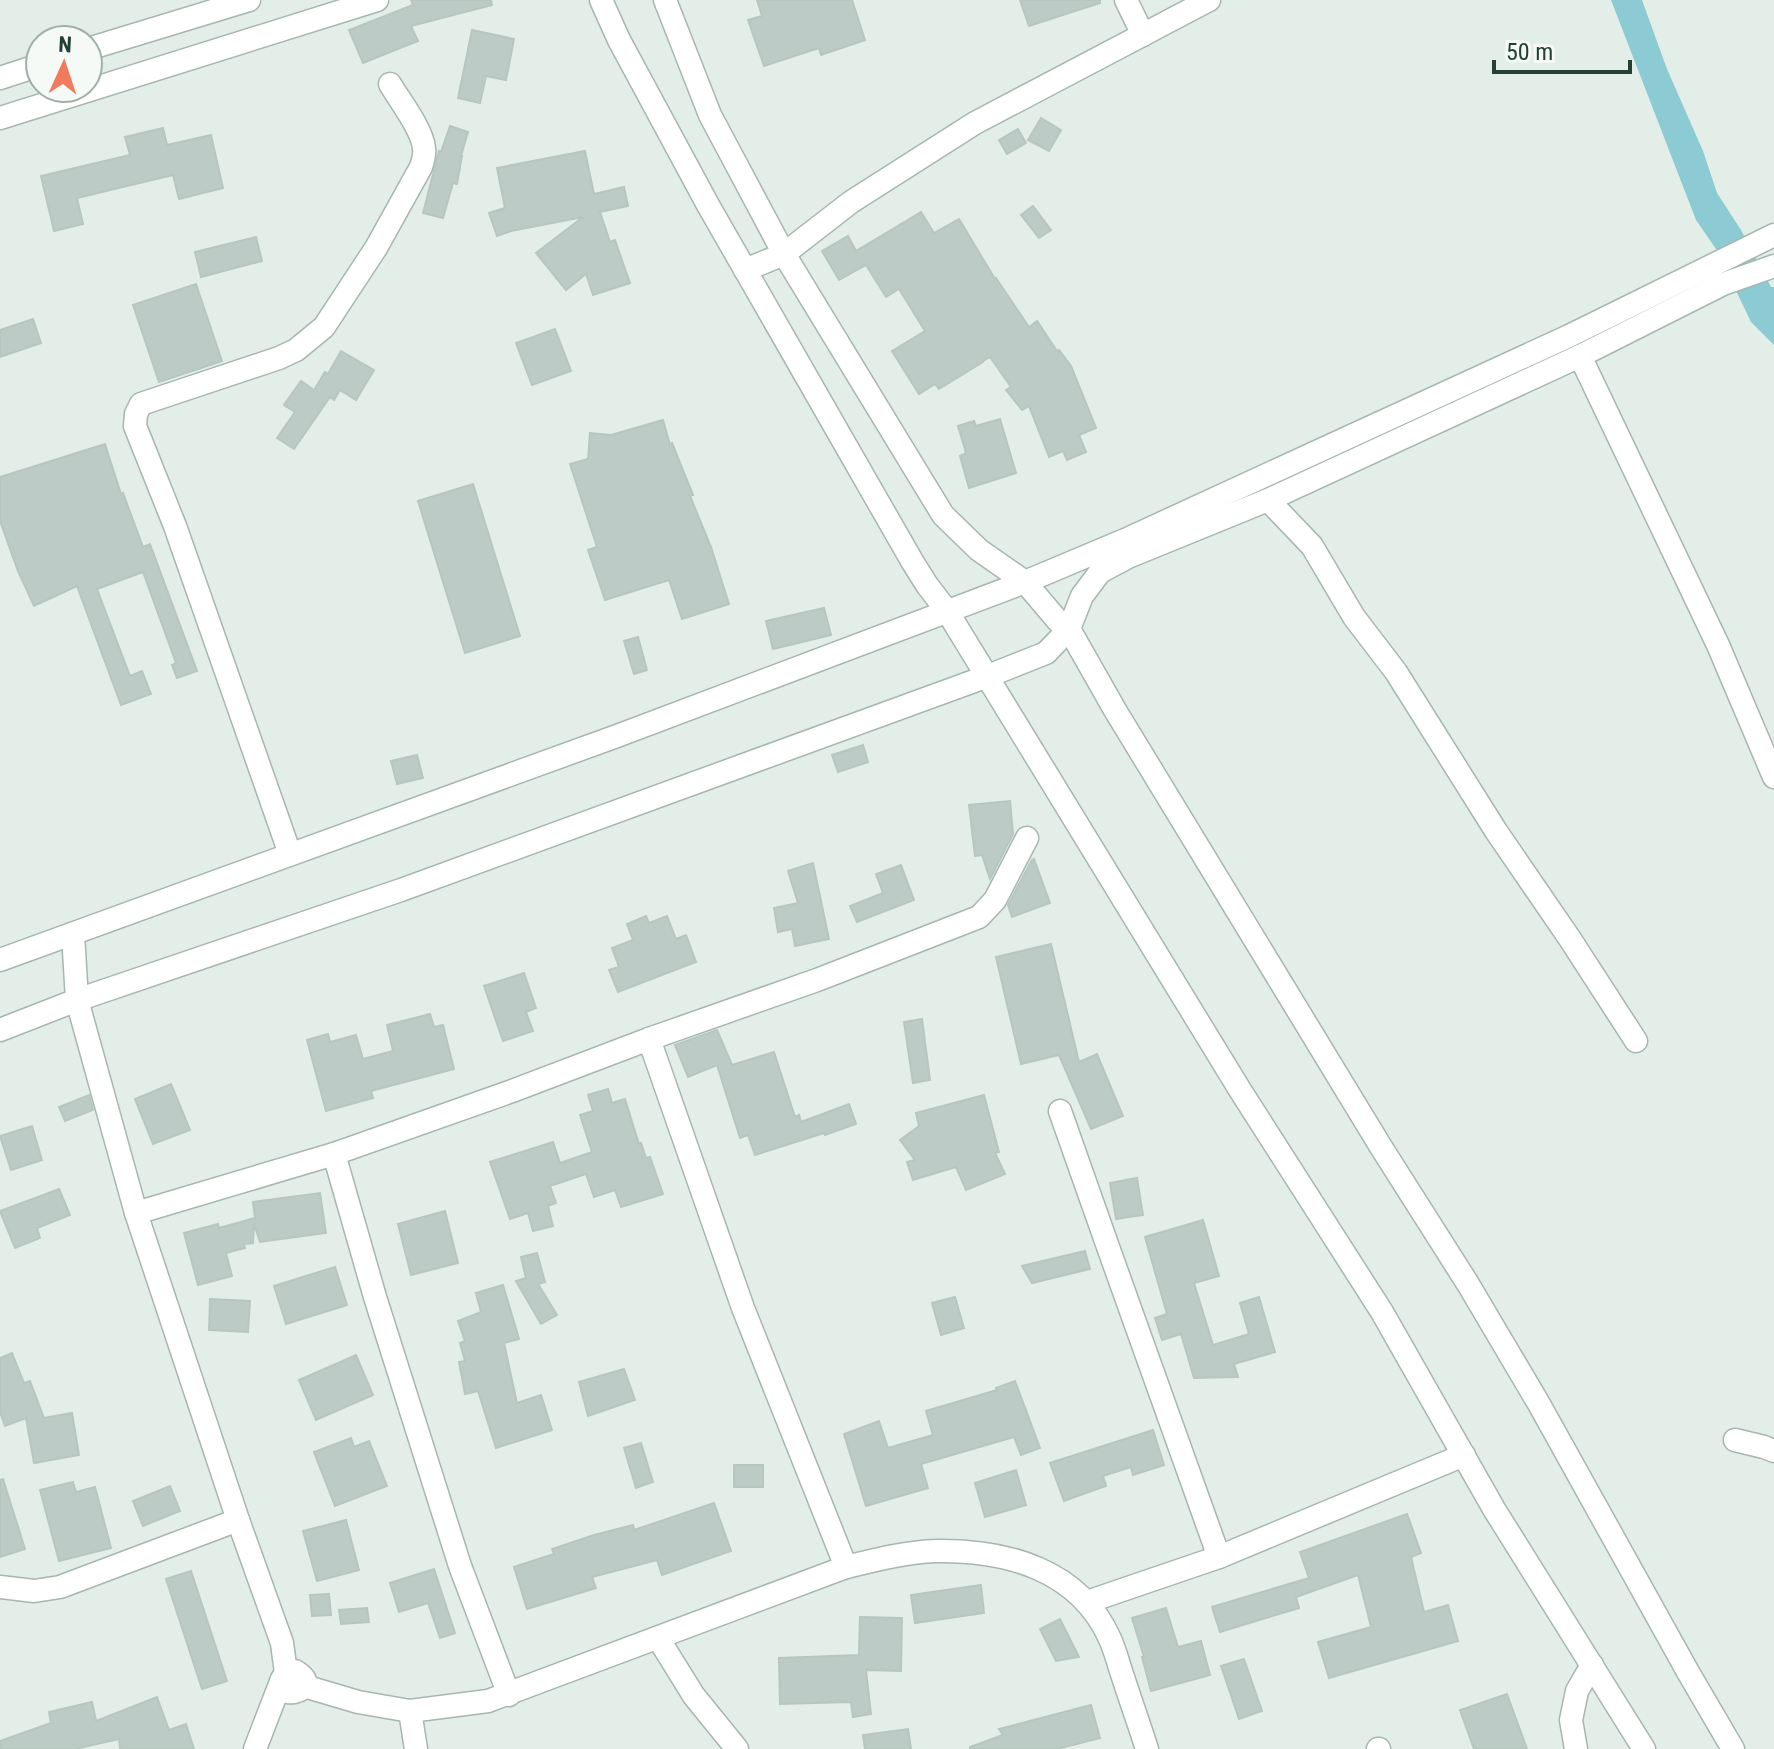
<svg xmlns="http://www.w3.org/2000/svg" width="1774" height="1749" viewBox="0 0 1774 1749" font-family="'Roboto Condensed',sans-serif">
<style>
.water{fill:#8ccbd3}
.building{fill:#bccbc5;stroke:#b6c7c0;stroke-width:2}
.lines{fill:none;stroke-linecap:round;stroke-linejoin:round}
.minor-casing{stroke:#a6b6b0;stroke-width:25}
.minor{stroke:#fff;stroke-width:22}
</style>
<rect width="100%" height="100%" fill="#e4eee9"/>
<path class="water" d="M1611,0h31l25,69 36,82 14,42 24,37 30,57h3v58l-23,-23 -35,-73 -20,-29z"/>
<g class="building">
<path d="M411,0h80l1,5 -81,21 7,15 -55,22 -14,-33 64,-25z"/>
<path d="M757,0h95l13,40 -44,15 -2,-7 -55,18 -16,-46 14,-4z"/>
<path d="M1020,0h80v3l-71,23z"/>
<path d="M472,30l42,9 -8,41 -20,-4 -6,27 -22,-5z"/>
<path d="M1041,118l20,12 -12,21 -21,-11z"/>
<path d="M450,126l18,6 -7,24h1l-5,28 -4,-1 -10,35 -20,-5 16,-62 2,1z"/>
<path d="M163,128l4,17 44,-10 12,53 -44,11 -6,-24 -96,23 6,26 -29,7 -13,-55 89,-21 -5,-18z"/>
<path d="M1018,129l8,14 -19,11 -8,-14z"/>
<path d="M585,151l9,43 30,-7 4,19 -28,6 10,30 5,-2 15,43 -37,12 -7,-21 -20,16 -30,-37 47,-36 -72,14 -14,5 -8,-23 16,-5 -8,-40z"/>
<path d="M1033,206l18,24 -12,8 -18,-23z"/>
<path d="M921,212l13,21 25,-14 36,60 1,-1 33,49 8,-6 20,30 2,-1 12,16 25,62 -17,7 7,17 -19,8 -4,-9 -14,6 -20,-51 -7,4 -16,-20 5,-3 -21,-30 -7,4 -1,-1 1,2 -44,27 -4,-5 -16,10 -27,-43 33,-20 -26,-42 -13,8 -20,-32 -27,15 -17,-29 26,-15 8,15z"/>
<path d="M256,237l6,24 -61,16 -6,-25z"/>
<path d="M196,284l26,77 -63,21 -26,-77z"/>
<path d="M33,319l8,24 -41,14v-27z"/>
<path d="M555,329l16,42 -39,14 -16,-42z"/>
<path d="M341,351l33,19 -18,30 -16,-10 -6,10 -4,-3 -36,52 -17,-11 18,-26 -11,-7 17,-24 13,9 11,-18 3,2z"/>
<path d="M1000,419l16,54 -47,15 -9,-32 6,-3 -8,-27 16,-5 2,5z"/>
<path d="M663,420l7,25 2,-2 21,52 -3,1 21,51 18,57 -47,15 -13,-39 -64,20 -17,-50 9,-3 -27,-83 18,-5 2,-26 21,2z"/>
<path d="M105,444l16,50 2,-1 20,54 7,-3 47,127 -20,7 -5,-13 4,-2 -33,-91 -46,17 33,87 12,-5 9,23 -30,11 -44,-119 -43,20 -16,-35 -18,-50v-44z"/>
<path d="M473,484l47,152 -55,17 -47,-152z"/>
<path d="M824,608l7,27 -58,14 -7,-28z"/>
<path d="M638,637l9,33 -13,4 -10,-33z"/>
<path d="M863,745l5,17 -30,10 -6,-17z"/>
<path d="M417,755l6,23 -26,6 -6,-23z"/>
<path d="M1010,801l3,33 -23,45 -8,-24 -7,1 -6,-51z"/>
<path d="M1034,859l16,44 -38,14 -4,-12 24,-45z"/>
<path d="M813,863l16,76 -34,7 -3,-17 -14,3 -4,-24 24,-5 -10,-32z"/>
<path d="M901,865l13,35 -57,22 -7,-16 33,-13 -7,-19z"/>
<path d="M646,916l3,7 18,-7 9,23 10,-4 10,27 -78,30 -9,-22 10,-3 -7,-19 21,-8 -6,-16z"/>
<path d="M1051,944l28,118 18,-8 26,62 -32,13 -32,-74 -38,9 -25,-107z"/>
<path d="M524,973l12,35 -10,4 7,19 -30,10 -19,-55z"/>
<path d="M430,1014l4,13 9,-2 11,44 -83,22 2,7 -47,13 -19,-71 21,-6 2,8 26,-7 7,24 30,-8 -6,-26z"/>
<path d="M922,1019l8,61 -17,3 -9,-61z"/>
<path d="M717,1030l15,35 42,-13 21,65 4,-2 2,7 48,-18 7,20 -31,11 -1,-2 -69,22 -7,-20 -8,3 -23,-73 -29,12 -13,-32z"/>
<path d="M171,1084l19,46 -37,14 -18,-45z"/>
<path d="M608,1089l4,14 13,-4 14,45 2,-1 5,15 4,-1 13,37 -42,13 -6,-17 -21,7 -8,-23 -36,12 6,17 -8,3 5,20 -20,5 -5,-18 -18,6 -20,-57 63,-20 7,21 32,-11 -12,-37 13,-4 -5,-16z"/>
<path d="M89,1095l4,15 -28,11 -6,-14z"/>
<path d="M984,1095l15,57 -4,1 10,21 -39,16 -10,-23 -43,13 -6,-18 8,-2 -15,-20 19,-14 -3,-13z"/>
<path d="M32,1126l10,34 -31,10 -11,-34z"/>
<path d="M1137,1178l6,37 -27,4 -6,-36z"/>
<path d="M59,1189l11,26 -33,13 3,10 -25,10 -15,-37z"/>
<path d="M320,1193l6,40 -66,9 -6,-18 -1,19 -9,1 1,4 -19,5 6,23 -34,9 -14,-52 34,-9 1,4 36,-10 -2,-16z"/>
<path d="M445,1211l13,52 -47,12 -13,-51z"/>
<path d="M1203,1220l16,56 -25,7 19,62 36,-11 -9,-31 19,-6 16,55 -41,12 4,13 -44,1 -13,-44 -19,6 -7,-22 12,-4 -22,-77z"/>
<path d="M1085,1251l5,18 -58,14 -10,-17z"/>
<path d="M537,1253l8,29 -7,2 19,31 -16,9 -25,-43 10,-3 -5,-21z"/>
<path d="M335,1267l12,38 -61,19 -12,-38z"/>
<path d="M503,1285l16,54 -15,4 13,60 24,-8 11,35 -56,18 -18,-57 -13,3 -6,-32 6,-1 -5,-18 5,-2 -7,-20 23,-9 -5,-19z"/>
<path d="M955,1297l9,31 -23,7 -9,-32z"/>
<path d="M210,1299l40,2 -2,31 -39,-2z"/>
<path d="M12,1353l12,30 6,-2 14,37 28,-5 7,42 -45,8 -8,-45 -21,8 -5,-14v-54z"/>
<path d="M356,1355l17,40 -57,25 -17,-40z"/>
<path d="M624,1369l11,31 -47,16 -9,-34z"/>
<path d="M1015,1381l25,67 -19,7 -7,-18 -93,27 7,24 -62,18 -22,-72 35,-13 9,27 45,-13 -7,-24 71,-21 -1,-2z"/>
<path d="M1153,1430l11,35 -31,10 -2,-8 -28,9 3,10 -42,15 -14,-38z"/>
<path d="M351,1438l3,9 15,-6 18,45 -52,20 -21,-54z"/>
<path d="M641,1443l12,39 -17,6 -12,-40z"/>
<rect x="734" y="1465" width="29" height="22"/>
<path d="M1016,1470l10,35 -41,12 -10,-34z"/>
<path d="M3,1479l22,70 -25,8v-77z"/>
<path d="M73,1482l3,10 19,-5 16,61 -52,13 -19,-71z"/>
<path d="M170,1486l10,25 -37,15 -10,-25z"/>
<path d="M714,1503l17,48 -69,24 -5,-15 -65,17 4,11 -69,21 -13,-42 40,-13 -2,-5 42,-14 39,-10 1,5z"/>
<path d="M1407,1514l14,39 -10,4 13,55 24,-7 10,36 -129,37 -11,-36 53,-15 -13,-52 -62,22 3,11 -79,24 -8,-25 97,-29 -9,-26z"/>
<path d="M346,1520l13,50 -42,11 -14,-50z"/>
<path d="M434,1569l21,64 -15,5 -12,-35 -29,9 -9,-29z"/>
<path d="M191,1571l36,110 -25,8 -36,-110z"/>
<path d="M981,1585l3,28 -69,10 -4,-28z"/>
<path d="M329,1594l2,21 -19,1 -2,-21z"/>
<path d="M367,1608l2,14 -28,2 -2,-14z"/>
<path d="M1166,1608l12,39 23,-6 9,34 -59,16 -9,-34h2l-12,-39z"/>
<path d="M860,1617l42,1 -1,53 -35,-1 5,44 -18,3 -2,-15 -71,2 -1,-46 80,-3z"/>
<path d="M1060,1619l19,38 -23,4 -16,-32z"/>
<path d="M1244,1659l18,52 -23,8 -18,-53z"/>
<path d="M1507,1694l20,55h-53l-14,-39z"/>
<path d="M157,1697l12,33 17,-6 8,25h-74l-1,-10 -44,10h-75v-8l51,-18 -2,-11 43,-10 4,19z"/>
<path d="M1091,1705l9,33 -43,11h-87v-2l33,-12 -4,-6z"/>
<path d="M908,1729l3,20h-46l-2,-14z"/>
</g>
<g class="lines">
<defs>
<g id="minor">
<path d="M601,0l18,40 89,165 204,356 15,24 20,26 293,479 142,222 112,197 150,240"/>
<path d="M665,0l45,115 74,139 159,261 36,35 46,32 33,39 11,8 46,81 266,437 87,137 71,120 149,268 45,77"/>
<path d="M1126,0l17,35"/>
<path d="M88,49l161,-49"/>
<path d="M0,78l40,-13"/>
<path d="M0,118l377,-118"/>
<path d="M745,270l39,-16 67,-52 124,-79 234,-123"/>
<path d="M1580,356l138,289 56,132"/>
<path d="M1268,500l44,46 42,71 42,55 100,159 74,108 66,102"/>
<path d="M290,854l-115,-328 -40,-100 1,-12 5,-10 138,-46 17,-8 28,-23 52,-79 45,-81c2,-6 4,-13 3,-19 -2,-19 -24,-47 -34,-64"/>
<path d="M73,934l4,66 59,213 102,307 44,123 4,30c-24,32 44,19 9,-2l-9,2"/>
<path d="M0,960l617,-224 408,-154 100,-42 444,-204 205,-101"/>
<path d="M0,1030l77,-30 324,-110 587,-214 58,-23 23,-24 13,-33 18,-24 28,-15 140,-57 312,-144 143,-72 51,-18"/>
<path d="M649,1039l94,269 103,259"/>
<path d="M1060,1111c52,149 106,297 159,446"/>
<path d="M334,1154l41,143 85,269 49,129"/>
<path d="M136,1213l198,-59 178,-63 137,-52 168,-59 162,-63 16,-17 32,-62"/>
<path d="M1735,1440l29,7 10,4"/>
<path d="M0,1587l34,4 26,-4 178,-67"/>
<path d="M1087,1602l132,-45 245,-102"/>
<path d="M658,1638l36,58 43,53"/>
<path d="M304,1686l54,16 52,9 78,-10 358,-134c29,-7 60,-15 90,-16 70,-1 143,18 174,88 5,11 8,23 12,35 8,25 17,50 25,75"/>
<path d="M410,1711l6,38"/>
<path d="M255,1749l27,-70"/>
<path d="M1378,1749h1"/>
<path d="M1576,1749l-5,-29 6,-29 15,-26"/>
</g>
</defs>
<use href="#minor" class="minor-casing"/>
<use href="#minor" class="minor"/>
</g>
<g transform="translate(64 64) rotate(3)"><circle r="38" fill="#f5faf7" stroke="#a1b0aa" stroke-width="2"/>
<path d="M0-6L14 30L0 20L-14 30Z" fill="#f37b5d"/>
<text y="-12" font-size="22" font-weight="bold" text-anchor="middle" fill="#234037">N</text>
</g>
<path d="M1494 60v12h136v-12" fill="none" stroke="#234037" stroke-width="4"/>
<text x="1506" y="60" font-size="24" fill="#234037" stroke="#f5faf7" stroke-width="6" paint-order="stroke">50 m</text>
</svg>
